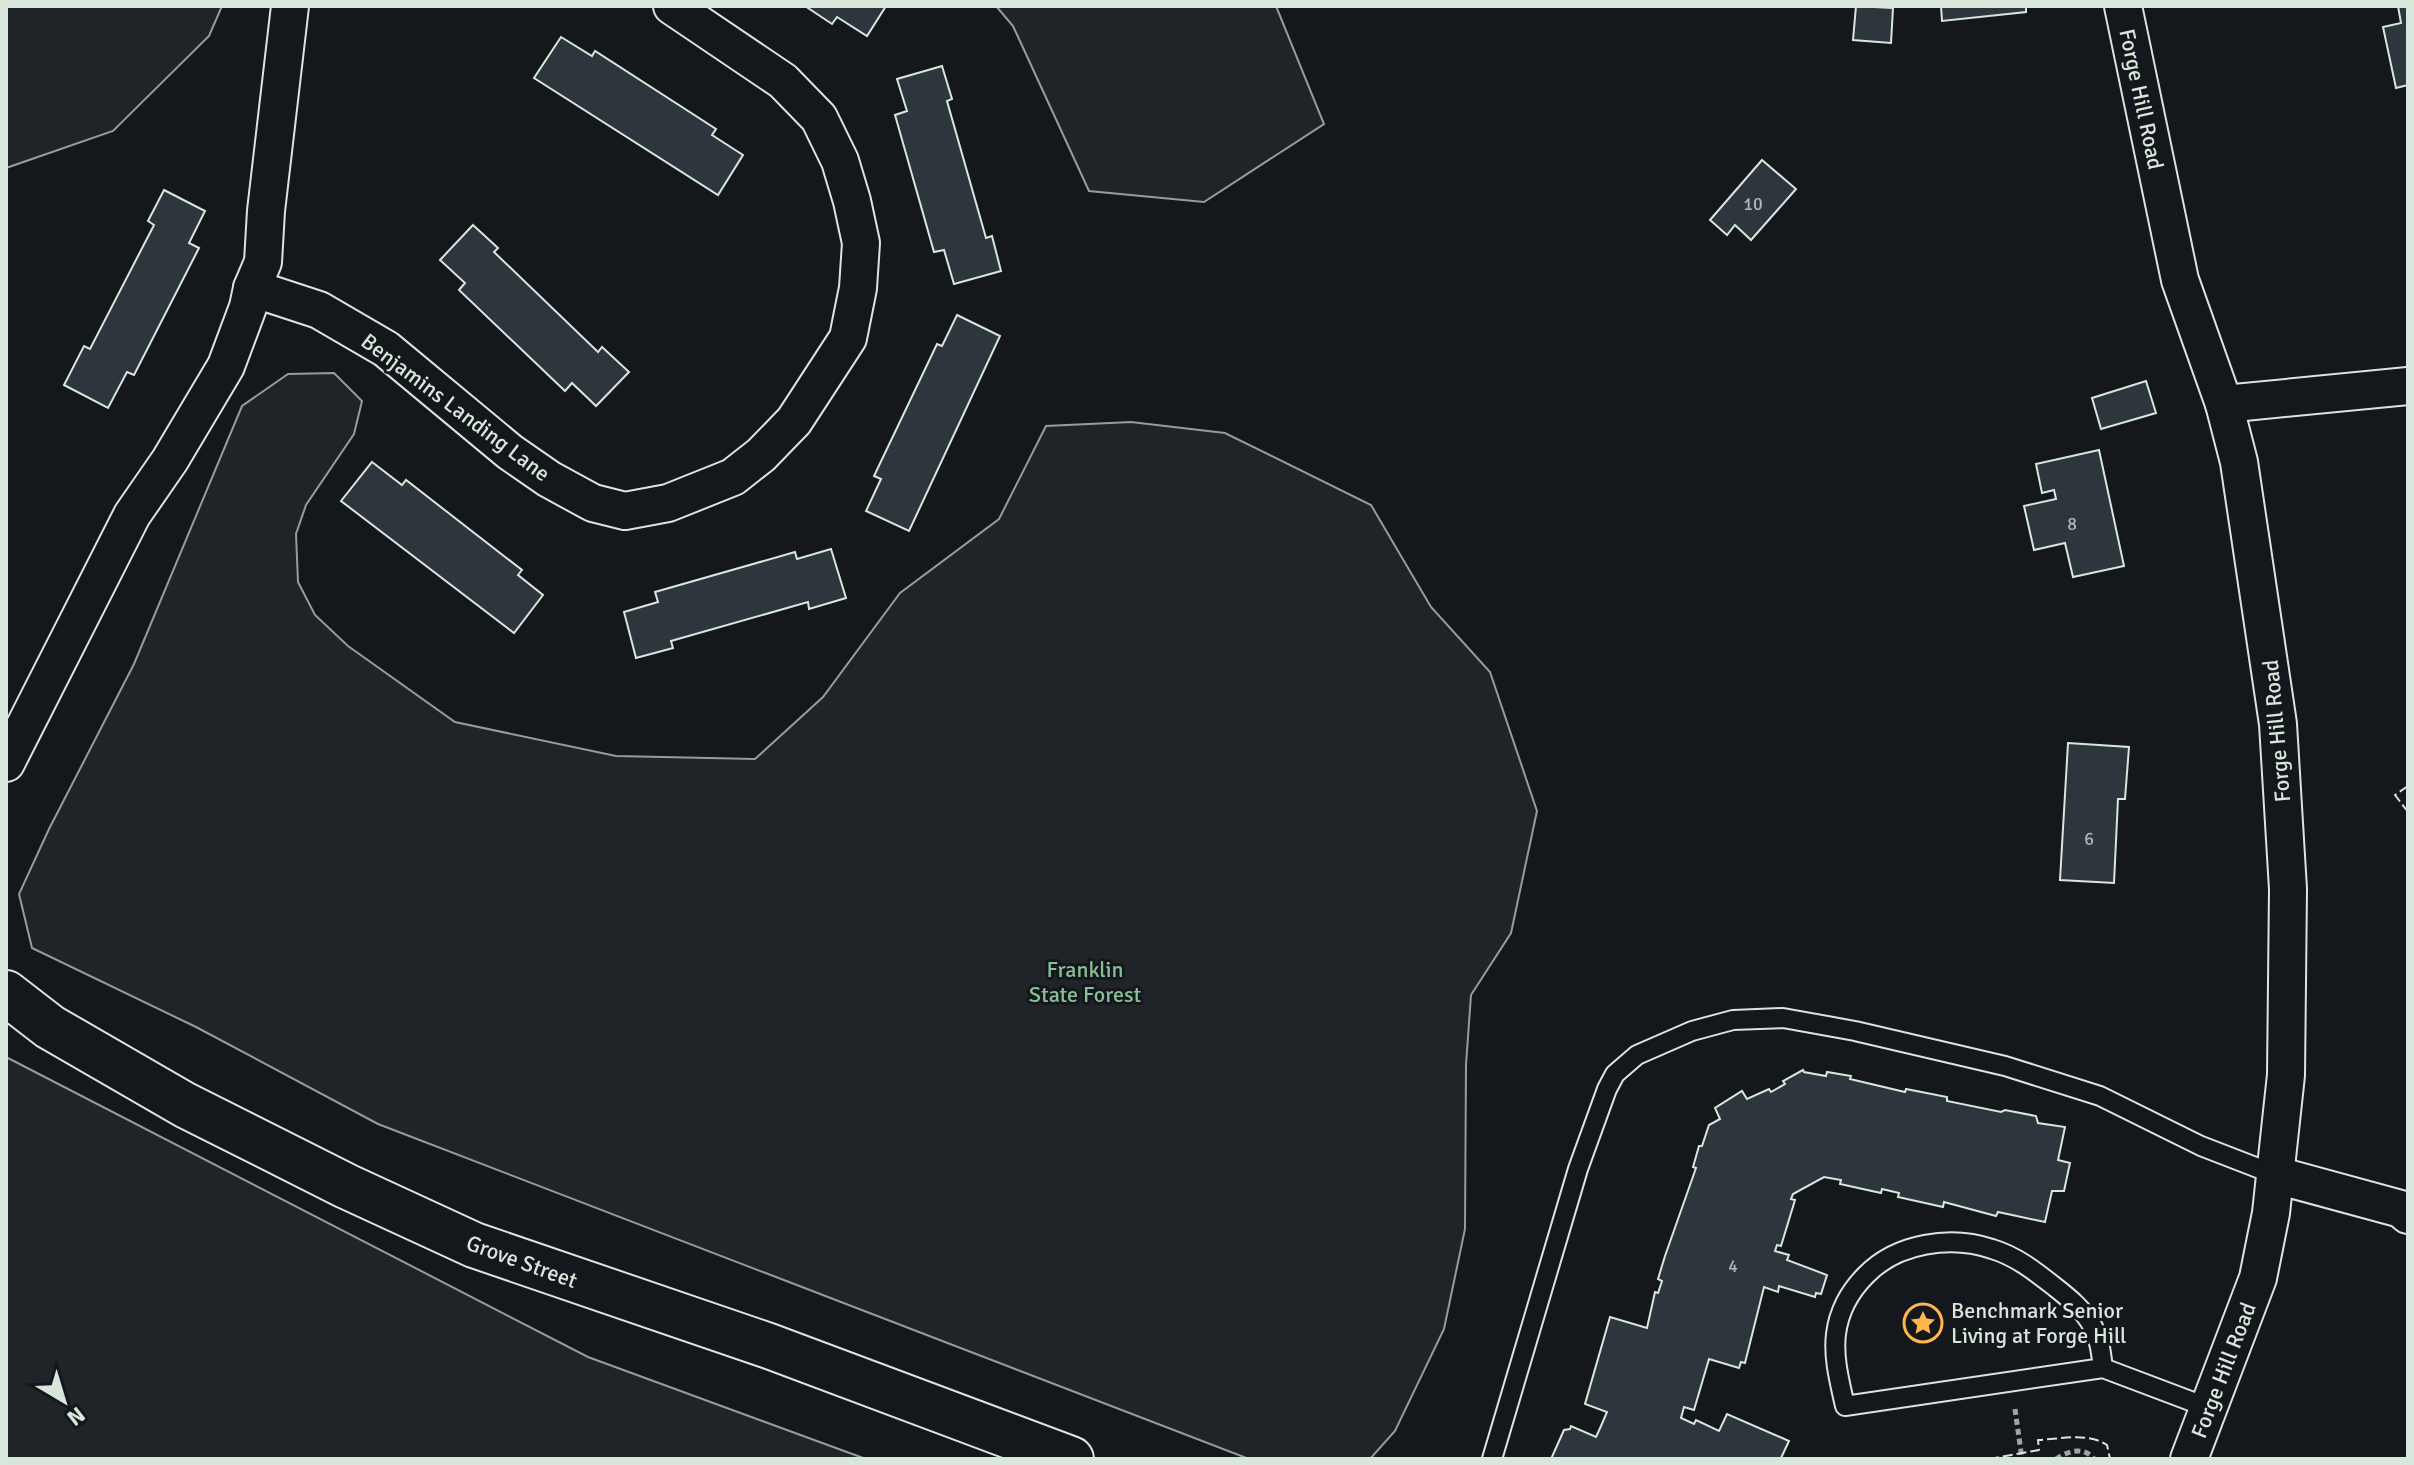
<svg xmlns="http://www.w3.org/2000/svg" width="2414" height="1465" viewBox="0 0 2414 1465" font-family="Signika,sans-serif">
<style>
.green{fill:#202428;stroke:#939e99;stroke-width:2}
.building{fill:#2c363c;stroke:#d8e6dc;stroke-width:2}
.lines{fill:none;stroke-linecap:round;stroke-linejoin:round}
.service-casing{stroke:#d8e6dc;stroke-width:22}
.minor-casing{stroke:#d8e6dc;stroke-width:40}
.secondary-casing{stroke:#d8e6dc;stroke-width:48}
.path{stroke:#9da8a2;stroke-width:5;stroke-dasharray:6 4;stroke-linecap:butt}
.service{stroke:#14181c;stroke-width:18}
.minor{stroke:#14181c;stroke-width:36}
.secondary{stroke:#14181c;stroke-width:44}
.fence{stroke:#d8e6dc;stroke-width:2;stroke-dasharray:10 4;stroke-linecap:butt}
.labels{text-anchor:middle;stroke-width:6;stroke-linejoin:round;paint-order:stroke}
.number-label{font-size:18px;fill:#adbab4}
.street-label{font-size:22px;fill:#d8e6dc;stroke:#14181c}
.park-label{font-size:22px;fill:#8ac095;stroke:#14181c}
.poi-label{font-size:22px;fill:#d8e6dc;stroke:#14181c;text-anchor:start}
</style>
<rect width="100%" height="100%" fill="#14181c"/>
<g class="green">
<path d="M6,6h216l-13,30 -96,95 -107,37z"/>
<path d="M996,6h280l48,118 -120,78 -115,-11 -76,-165z"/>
<path d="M334,373l28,28 -8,33 -48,71 -10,29 2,48 17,33 33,31 107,76 161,34 139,3 68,-62 77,-104 99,-74 47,-93 85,-4 94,11 146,72 60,102 59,65 47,139 -26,122 -40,62 -5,70 -1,164 -21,100 -49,102 -25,28h-121l-871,-335 -182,-97 -164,-79 -13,-54 30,-65 85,-165 108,-258 46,-32z"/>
<path d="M6,1057l582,300 278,102h-860z"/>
</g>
<g class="building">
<path d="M805,6h81l-19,30 -30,-19 -5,7z"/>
<path d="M1856,6l37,2 -2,35 -38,-3z"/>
<path d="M1941,6h85v6l-84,9z"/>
<path d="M2398,6h10v79l-12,3 -13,-61 18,-4z"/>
<path d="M561,37l31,19 3,-5 121,78 -4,6 31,20 -25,40 -184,-117z"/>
<path d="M942,66l10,33 -5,2 39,137 6,-2 9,35 -47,13 -10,-34 -10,2 -39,-137 12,-4 -10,-32z"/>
<path d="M1762,160l34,29 -45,51 -16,-15 -8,10 -17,-15z"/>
<path d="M164,190l41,21 -16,32 10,5 -65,127 -7,-3 -19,36 -44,-23 20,-39 6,3 64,-124 -6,-4z"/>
<path d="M473,225l25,23 -4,4 104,100 4,-5 27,25 -33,34 -24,-23 -7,8 -106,-101 6,-7 -25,-23z"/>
<path d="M957,315l43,21 -91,195 -43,-20 15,-32 -7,-3 63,-132 5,2z"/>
<path d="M2146,381l10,32 -55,16 -9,-31z"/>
<path d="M2099,450l25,116 -51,11 -8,-34 -31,7 -10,-44 32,-7 -2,-9 -12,3 -6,-29z"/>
<path d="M372,462l30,23 4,-5 116,90 -4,5 25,20 -29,38 -173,-132z"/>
<path d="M831,549l15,49 -37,11 -1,-7 -137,39 2,7 -37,10 -12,-46 34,-10 -3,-10 140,-40 2,7z"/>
<path d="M2068,743l61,4 -4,52h-7l-4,84 -54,-3z"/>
<path d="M1803,1070l1,2 22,4 1,-4 24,4 -1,3 55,13 1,-3 41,8v4l54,11 4,-2 31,6 2,7 27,4 -7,33 12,3 -6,28h-12l-7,31 -47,-10 -2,4 -52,-14 -1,5 -45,-10 1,-4 -17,-4 -1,4 -41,-9 1,-4 -17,-3 -31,17 -2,5 4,1 -14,46 -4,-1 -2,6 14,4 -2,5 40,15 -6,19 -5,-1 -1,4 -36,-11 -1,6 -14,-5 -19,76 -4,-1 -2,6 -30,-9 -15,51 -10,-3 -3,11 13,6 2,-4 23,11 8,-17 62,27 -8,17 3,1h-233l13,-29 6,-1 1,-3 25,11 5,-11 6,-14 -22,-8 25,-87 37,11 8,-36 3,1 4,-12 -4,-2 7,-23 31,-88 -3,-1 6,-21h3l7,-21 11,-6 -5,-11 27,-17 5,8 22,-10 2,3 14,-8 -2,-3z"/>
</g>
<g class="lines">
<defs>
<g id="service">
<path d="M2103,1368c-2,-15 -3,-28 -10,-41 -9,-17 -24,-29 -38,-40 -19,-15 -39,-31 -63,-38 -41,-14 -95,-6 -126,26 -16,16 -27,35 -30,59 -3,24 4,49 9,72l258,-38 106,40"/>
<path d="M1492,1459l86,-290 29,-80 8,-15 22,-19 55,-24 41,-11 50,-2 72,13 150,35 95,30 101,50 75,29"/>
</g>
<g id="minor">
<path d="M2123,6l57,274 44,124 15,58 39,262 10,165 -2,186 -15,138 -13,65 -69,181"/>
<path d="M252,288l67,22 67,39 124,103 39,27 44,24 32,8 43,-8 65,-26 28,-22 33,-34 54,-83 10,-50 3,-45 -9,-42 -12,-40 -21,-43 -36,-37 -111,-75"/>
<path d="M2224,404l184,-18"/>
<path d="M6,763l126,-248 38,-55 56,-94 22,-59 4,-19 11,-26 3,-51 24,-205"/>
<path d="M2276,1175l125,34 7,6"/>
</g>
<path id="secondary" d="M6,993l44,34 135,78 161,81 128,59 295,101 302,113"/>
</defs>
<use href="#service" class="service-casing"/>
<use href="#minor" class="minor-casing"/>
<use href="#secondary" class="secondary-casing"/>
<g class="path">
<path d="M2015,1409l7,50"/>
<path d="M2056,1459c12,-8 28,-13 38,0"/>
</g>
<use href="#service" class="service"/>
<use href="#minor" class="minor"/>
<use href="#secondary" class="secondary"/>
<g class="fence">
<path d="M2408,786l-13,9 13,17"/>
<path d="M1989,1459l50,-9 -1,-10c23,-1 49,-8 69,5l3,14"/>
</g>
</g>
<defs>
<symbol id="sight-ring" viewBox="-11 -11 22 22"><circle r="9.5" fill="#14181c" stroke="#ffb74d" stroke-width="1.5"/><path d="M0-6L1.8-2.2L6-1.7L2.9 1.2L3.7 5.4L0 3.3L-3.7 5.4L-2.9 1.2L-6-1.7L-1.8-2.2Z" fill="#ffb74d"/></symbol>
</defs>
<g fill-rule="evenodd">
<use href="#sight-ring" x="1901" y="1301" width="44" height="44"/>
</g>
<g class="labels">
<g class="number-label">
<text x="1753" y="210">10</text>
<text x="2072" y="530">8</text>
<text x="2089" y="845">6</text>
<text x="1733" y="1272">4</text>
</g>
<g class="street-label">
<text transform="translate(2142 99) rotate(78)" y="8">Forge Hill Road</text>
<text transform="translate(456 407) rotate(37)" y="8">Benjamins Landing Lane</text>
<text transform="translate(2276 731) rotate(-95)" y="8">Forge Hill Road</text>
<text transform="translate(522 1261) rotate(20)" y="8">Grove Street</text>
<text transform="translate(2223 1370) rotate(-69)" y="8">Forge Hill Road</text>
</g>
<g class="park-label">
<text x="1085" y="977">Franklin<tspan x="1085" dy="25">State Forest</tspan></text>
</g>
<g class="poi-label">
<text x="1951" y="1318">Benchmark Senior<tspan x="1951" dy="25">Living at Forge Hill</tspan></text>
</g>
</g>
<rect width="2414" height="1465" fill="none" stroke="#d8e6dc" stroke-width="16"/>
<g transform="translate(64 1401) rotate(142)" stroke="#14181c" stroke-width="6" paint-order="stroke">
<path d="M0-6L14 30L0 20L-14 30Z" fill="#d8e6dc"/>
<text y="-12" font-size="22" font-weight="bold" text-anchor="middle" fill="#d8e6dc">N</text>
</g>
</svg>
